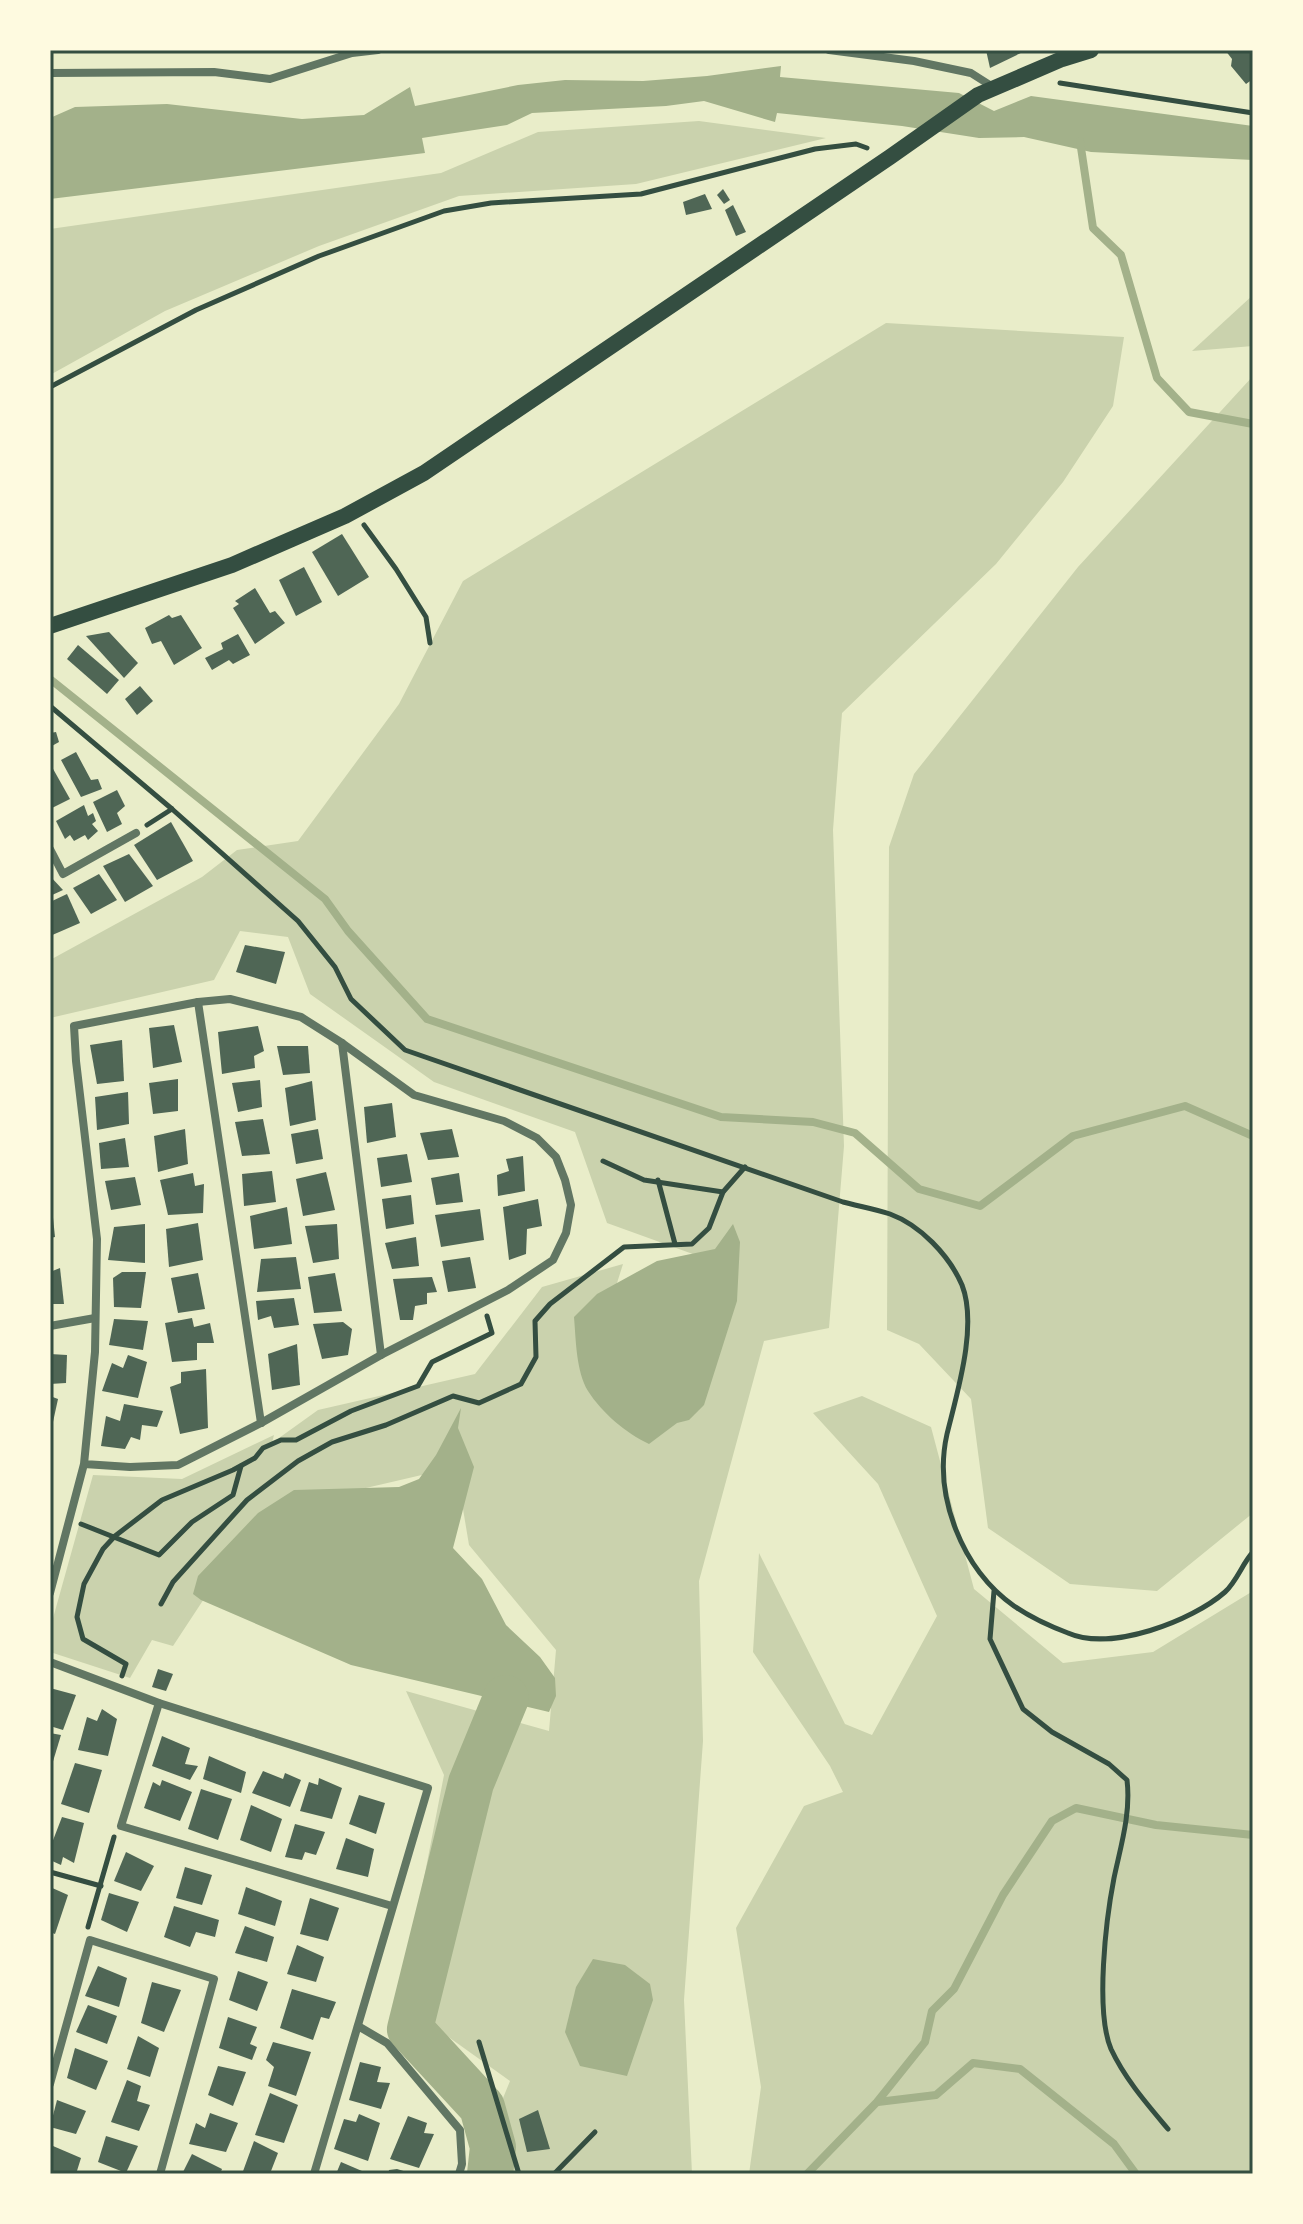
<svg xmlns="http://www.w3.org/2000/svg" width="1303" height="2224" viewBox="0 0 1303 2224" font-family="'Archivo Narrow',sans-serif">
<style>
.green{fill:#cad2ad}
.water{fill:#a3b18a}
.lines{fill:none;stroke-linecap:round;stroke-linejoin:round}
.stream{stroke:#a3b18a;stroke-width:8}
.river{stroke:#a3b18a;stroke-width:46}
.building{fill:#4f6655}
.path{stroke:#344e41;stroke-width:5}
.minor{stroke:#617663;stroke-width:8}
.secondary{stroke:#344e41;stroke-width:16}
.neatline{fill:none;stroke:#344e41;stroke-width:3}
</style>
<rect width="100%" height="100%" fill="#e9edc9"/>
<g class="green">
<path d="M699,121l127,17 -190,46 -177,12 -140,50 -154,65 -115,64v-146l391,-56 97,-41z"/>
<path d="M1253,295v51l-61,5z"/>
<path d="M886,323l238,14 -11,69 -50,76 -67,82 -154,149 -9,117 11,316 -15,182 -65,13 -65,240 4,160 -19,259 8,174h-220l38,-93 -81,-58 -24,-47 39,-201 -38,-84 143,40 7,-81 -87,-105 -13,-78 -163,38 -74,71 -46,70 -21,-6 -22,38 -80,-26v-23l43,-154 89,4 92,-44 -2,8 46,-33 157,-36 67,-87 81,-23 -23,73 126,-71 -119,-43 -32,-91 -141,-50 -124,-88 -22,-57 -48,-6 -26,49 -164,38v-58l152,-83 35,-27 61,-9 101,-137 64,-123z"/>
<path d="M1253,376v1137l-96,78 -87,-7 -82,-56 -17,-129 -52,-55 -32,-14 2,-483 25,-73 164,-207z"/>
<path d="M862,1396l69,31 43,162 89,74 90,-11 100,-61v583h-504l12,-87 -25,-159 68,-122 39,-14 -13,-26 -77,-114 6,-99 86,171 27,11 65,-119 -59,-132 -65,-71z"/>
</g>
<g class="water">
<path d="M781,66l-1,11 179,16 35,18 37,-15 222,30v34l-162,-8 -67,-15 -45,1 -77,-12 -125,-13 -2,9 -71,-21 -38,5 -134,7 -25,12 -85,13 3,15 -375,46v-81l25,-11 92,-3 135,15 62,-4 46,-28 5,19 103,-21 47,-5 78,1 64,-5z"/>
<path d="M733,1224l7,18 -3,59 -33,104 -15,15 -12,3 -28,21c-23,-11 -47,-31 -61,-53 -12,-20 -12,-51 -14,-74l23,-23 60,-33 58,-12z"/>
<path d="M461,1408l-3,20 16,39 -21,81 29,31 24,46 34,32 15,21 1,18 -7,16 -198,-47 -150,-65 -8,-6 5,-18 60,-63 36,-23 105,-3 20,-8 17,-24z"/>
<path d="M593,1959l32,6 25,19 3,16 -26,76 -47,-10 -15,-34 11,-45z"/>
</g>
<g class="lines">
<g class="stream">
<path d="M1080,141l13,87 28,27 36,123 32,34 64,12"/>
<path d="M50,679l275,220 23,32 79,88 294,98 92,5 42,11 64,56 61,17 93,-70 112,-30 68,30"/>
<path d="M878,2102l58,-7 37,-32 47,6 94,75 22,30"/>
<path d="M807,2174l70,-72 48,-60 7,-31 22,-22 49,-94 49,-74 24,-13 80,17 97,10"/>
</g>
<path class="river" d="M490,2174l3,-27 -11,-40 -72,-78 61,-246 35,-85"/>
</g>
<g class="building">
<path d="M986,50h41l-37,18z"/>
<path d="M1225,50h28v29l-7,5 -15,-18 1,-7z"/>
<path d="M723,189l7,11 -6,4 -7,-9z"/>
<path d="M705,194l7,15 -26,6 -3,-13z"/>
<path d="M733,205l13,27 -10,4 -11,-26z"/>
<path d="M342,534l27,43 -31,19 -26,-44z"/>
<path d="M304,567l18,35 -26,14 -17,-36z"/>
<path d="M255,588l15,25 5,-2 10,12 -30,21 -22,-36 6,-4 -4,-3z"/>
<path d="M169,615l3,3 9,-3 21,33 -28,17 -13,-24 -9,3 -7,-16z"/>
<path d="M109,632l29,31 -14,15 -38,-42z"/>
<path d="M238,634l12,21 -17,9 -4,-4 -17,10 -7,-12 18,-9 -2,-6z"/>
<path d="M78,645l41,35 -12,14 -40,-35z"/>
<path d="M140,686l13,15 -16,14 -12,-16z"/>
<path d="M56,732l3,10 -9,5v-14z"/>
<path d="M76,752l15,28 7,-1 4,10 -21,8 -20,-37z"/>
<path d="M52,767l18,32 -20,10v-41z"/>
<path d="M117,790l8,16 -8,7 5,11 -15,8 -14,-30z"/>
<path d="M84,805l4,11 5,-3 3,8 -4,3 6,7 -10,9 -3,-5 -11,6 -4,-6 -5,4 -9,-18z"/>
<path d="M171,822l22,39 -36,19 -23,-35z"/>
<path d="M129,854l24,32 -28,16 -22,-36z"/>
<path d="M99,874l18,26 -26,14 -18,-26z"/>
<path d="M50,876l13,14 -13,6z"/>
<path d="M67,894l13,29 -30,13v-34z"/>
<path d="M245,945l40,7 -9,32 -40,-12z"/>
<path d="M174,1025l8,37 -29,6 -4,-40z"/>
<path d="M258,1026l6,25 -10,5 1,12 -33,6 -4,-42z"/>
<path d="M122,1040l2,41 -27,3 -7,-39z"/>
<path d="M277,1046h31l2,27 -27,2z"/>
<path d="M178,1079v32l-25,3 -4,-31z"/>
<path d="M260,1080l2,27 -24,5 -6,-29z"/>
<path d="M312,1081l4,39 -26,6 -5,-38z"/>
<path d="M128,1092l1,32 -32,6 -2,-33z"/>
<path d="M392,1103l4,34 -29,6 -3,-36z"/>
<path d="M263,1119l7,35 -28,2 -7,-34z"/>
<path d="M185,1129l3,35 -30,8 -4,-36z"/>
<path d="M318,1129l5,30 -27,5 -5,-30z"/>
<path d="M452,1129l7,28 -31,3 -8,-27z"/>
<path d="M125,1138l4,29 -28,2 -2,-26z"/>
<path d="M407,1154l5,28 -31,5 -4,-29z"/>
<path d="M523,1156l2,35 -27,5 -1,-21 12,-4 -3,-12z"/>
<path d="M272,1171l4,31 -32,4 -2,-32z"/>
<path d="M326,1172l9,38 -32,6 -7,-37z"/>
<path d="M193,1173l2,13 9,-2 -1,29 -35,2 -8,-35z"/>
<path d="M459,1173l4,29 -27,3 -5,-27z"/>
<path d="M135,1177l6,28 -30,5 -6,-29z"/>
<path d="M411,1195l3,29 -28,5 -4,-30z"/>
<path d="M538,1199l4,27 -15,3 -1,25 -17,6 -6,-53z"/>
<path d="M287,1207l5,37 -38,5 -4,-33z"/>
<path d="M50,1208h2l3,29 -5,1z"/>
<path d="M480,1209l4,31 -43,7 -6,-32z"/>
<path d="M198,1223l5,37 -34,7 -3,-38z"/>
<path d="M145,1224v39l-37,-3 6,-33z"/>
<path d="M337,1224l2,35 -26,4 -8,-37z"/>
<path d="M416,1237l3,29 -27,3 -7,-26z"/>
<path d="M296,1257l5,32 -44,3 4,-33z"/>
<path d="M470,1257l6,31 -28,4 -6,-31z"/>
<path d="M60,1268l4,36h-14v-32z"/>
<path d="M122,1272h24l-5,36 -27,-1 -1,-29z"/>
<path d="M198,1273l7,36 -27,4 -7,-35z"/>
<path d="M335,1273l7,38 -28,2 -6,-36z"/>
<path d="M432,1277l5,15 -10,1v11l-12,2 -2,14h-13l-7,-41z"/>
<path d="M294,1298l5,27 -25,3 -3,-12 -13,4 -2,-19z"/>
<path d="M192,1318l2,9 16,-4 4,20h-17v17l-25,2 -7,-39z"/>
<path d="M114,1319l34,2 -5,29 -34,-5z"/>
<path d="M343,1322l9,7 -4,26 -26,4 -9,-35z"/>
<path d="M297,1344l3,41 -28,5 -4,-36z"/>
<path d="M50,1354l17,1 -1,28 -16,1z"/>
<path d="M128,1355l19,7 -9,36 -36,-7 10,-28 11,5z"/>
<path d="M206,1369l2,59 -28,6 -10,-47 11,-4v-11z"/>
<path d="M50,1396l8,3 -7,32h-1z"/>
<path d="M124,1404l39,7 -6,16 -15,-2 -2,15 -9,-3 -6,12 -24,-3 5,-30 14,5z"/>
<path d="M158,1669l15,5 -7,17 -14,-4z"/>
<path d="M50,1688l26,7 -13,35 -13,-4z"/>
<path d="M102,1709l15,10 -9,37 -30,-6 9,-33 10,4z"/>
<path d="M50,1733l11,2 -10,33h-1z"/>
<path d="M162,1736l28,12 -5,16 13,2 -8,14 -38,-14z"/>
<path d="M209,1756l37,16 -5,21 -38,-14z"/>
<path d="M75,1763l27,7 -13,43 -28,-9z"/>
<path d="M263,1771l20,8 2,-6 16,7 -11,27 -38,-14z"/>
<path d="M319,1778l23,10 -10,31 -32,-8 9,-29 9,3z"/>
<path d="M162,1780l30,12 -12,29 -36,-13 9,-26 7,4z"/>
<path d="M201,1789l31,10 -14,41 -30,-11z"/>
<path d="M359,1795l26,8 -9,31 -27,-10z"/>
<path d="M251,1805l31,14 -11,33 -31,-12z"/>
<path d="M62,1817l22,6 -10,40 -11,-6 -2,8 -11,-5v-12z"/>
<path d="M295,1824l30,8 -9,23 -11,-3 -3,8 -17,-3z"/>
<path d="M346,1838l28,11 -6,28 -32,-8z"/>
<path d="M126,1852l28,14 -13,25 -27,-10z"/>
<path d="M185,1867l27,8 -10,30 -26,-7z"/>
<path d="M50,1887l18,8 -13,39 -5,-2z"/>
<path d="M246,1887l36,14 -7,25 -37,-12z"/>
<path d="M109,1893l30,9 -12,30 -26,-12z"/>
<path d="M310,1898l29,10 -11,33 -28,-7z"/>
<path d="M174,1906l45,14 -4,17 -19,-5 -6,15 -26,-10z"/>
<path d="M245,1926l29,11 -7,25 -32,-9z"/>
<path d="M297,1945l27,12 -8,25 -29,-8z"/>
<path d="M98,1966l29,12 -8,29 -34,-11z"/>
<path d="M238,1971l30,11 -11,29 -28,-11z"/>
<path d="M152,1982l29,8 -17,42 -23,-9z"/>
<path d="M292,1989l44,13 -7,17 -8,-2 -8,23 -33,-12z"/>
<path d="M88,2005l29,11 -10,28 -31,-12z"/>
<path d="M228,2017l29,10 -7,17 7,3 -5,13 -33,-12z"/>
<path d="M138,2036l21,12 -9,29 -23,-8z"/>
<path d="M273,2042l38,10 -15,44 -28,-10 6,-19 -8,-7z"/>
<path d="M75,2048l33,13 -12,29 -29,-12z"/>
<path d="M360,2062l21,5 -4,15 13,1 -9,26 -32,-9z"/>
<path d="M218,2066l28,6 -13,34 -25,-11z"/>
<path d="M127,2080l14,6 -4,15 13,4 -11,26 -28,-9z"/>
<path d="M270,2093l28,12 -14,38 -29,-8z"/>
<path d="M57,2100l29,11 -10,23 -26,-7z"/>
<path d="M538,2110l12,39 -23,3 -8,-33z"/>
<path d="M210,2113l28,10 -12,29 -37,-8 7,-21 9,5z"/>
<path d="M359,2114l21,9 -12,38 -34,-12 10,-30 12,3z"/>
<path d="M408,2116l19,7 -3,10 10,1 -15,34 -29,-9z"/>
<path d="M106,2136l32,10 -12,27 -28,-11z"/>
<path d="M254,2141l24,12 -7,18 7,3h-36z"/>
<path d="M53,2146l28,12 -5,16h-26v-21z"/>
<path d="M192,2154l30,15 -2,5h-38z"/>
<path d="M341,2162l28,12h-33z"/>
<path d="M397,2169l13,4v1h-22l1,-4z"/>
</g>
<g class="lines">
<g class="path">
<path d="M1060,83l193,30"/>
<path d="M50,387l146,-77 123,-54 125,-45 47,-8 150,-9 174,-45 41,-5 11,4"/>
<path d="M364,525l32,44 30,48 4,26"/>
<path d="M50,706l122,103 126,112 37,46 16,32 54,51 438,152c15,4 32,7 47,12 30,11 59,41 72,71 16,41 -5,108 -15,149 -14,62 15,135 67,172 16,11 35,20 54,27 43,19 124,-12 157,-41 12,-11 17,-28 28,-40"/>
<path d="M147,825l25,-16"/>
<path d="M603,1161l41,19 79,12"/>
<path d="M658,1180l17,64"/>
<path d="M81,1524l78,31 33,-33 41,-27 8,-29"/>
<path d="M994,1591l-4,48 33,70 29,23 57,32 18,16c4,33 -6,65 -13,98 -8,41 -19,133 -3,171 14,30 36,55 57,80"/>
<path d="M161,1604l12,-22 74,-82 51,-39 34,-19 54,-17 67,-29 26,7 42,-19 15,-27 -1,-36 15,-17 74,-57 68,-3 17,-16 14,-36 22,-25"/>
<path d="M122,1676l4,-12 -43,-25 -6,-22 7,-33 19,-35 12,-13 47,-36 71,-30 22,-12 8,-10 18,-8h15l55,-29 67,-25 14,-24 60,-29 -5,-17"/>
<path d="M50,1872l51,14"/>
<path d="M88,1927l26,-90"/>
<path d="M479,2042l40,132"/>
<path d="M554,2174l41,-42"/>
</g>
<g class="minor">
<path d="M829,50l85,11 57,12 22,14"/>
<path d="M50,73l164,-1 56,7 82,-26 26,-3"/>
<path d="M50,849l13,25 73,-41"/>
<path d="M198,1002l63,421"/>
<path d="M342,1043l39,312"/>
<path d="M50,1326l45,-8"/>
<path d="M50,1593l34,-129 11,-112 2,-113 -21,-178 -2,-35 124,-24 32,-3 71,18 41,26 72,52 90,26 33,17 19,19 9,23 6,25 -5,28 -13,27 -45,30 -127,65 -120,68 -83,42 -48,2 -46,-3"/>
<path d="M50,1662l109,41 269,85 -114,386"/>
<path d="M159,1703l-38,123 271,80"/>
<path d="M358,2026l29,17 73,87 2,34 -3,10"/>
<path d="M50,2084l40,-144 124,39 -54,195"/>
</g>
<path class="secondary" d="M50,626l182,-61 113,-49 79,-43 466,-316 88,-62 84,-36 29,-9"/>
</g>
<rect width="1303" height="2224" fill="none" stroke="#fefae0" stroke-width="104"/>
<rect x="52" y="52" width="1199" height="2120" class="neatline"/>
</svg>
